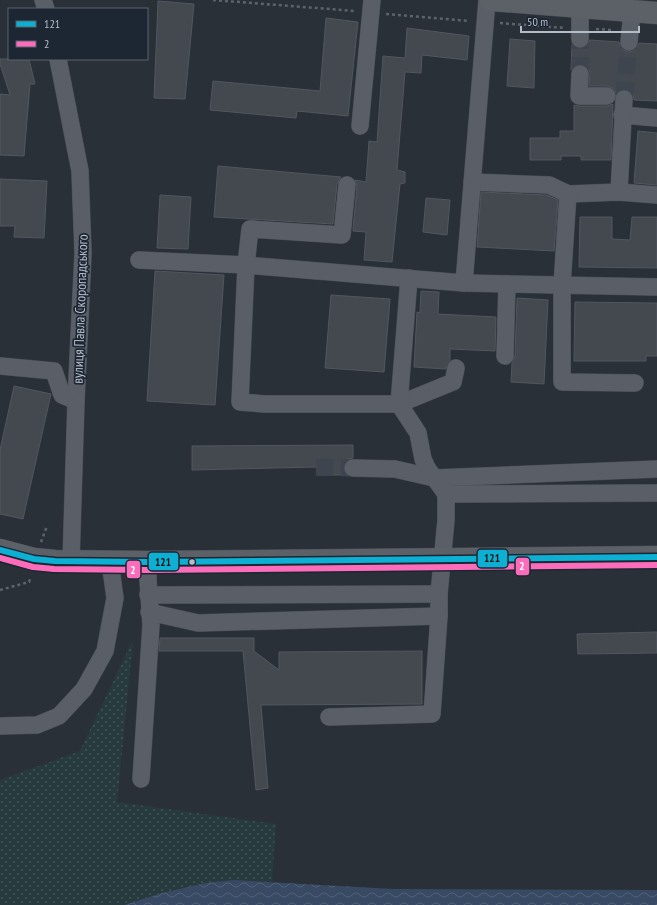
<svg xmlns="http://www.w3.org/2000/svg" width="657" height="905" viewBox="0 0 657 905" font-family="'PT Sans Narrow',sans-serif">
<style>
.grass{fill:url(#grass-dots)}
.water{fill:url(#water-waves)}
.building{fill:#444950;stroke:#52575f}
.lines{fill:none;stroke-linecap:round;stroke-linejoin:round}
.minor-tunnel{stroke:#3f454e;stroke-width:17;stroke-dasharray:17 8;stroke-linecap:butt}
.minor-casing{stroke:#484c53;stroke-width:18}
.major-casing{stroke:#484c55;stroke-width:23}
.path{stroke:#5d636a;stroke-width:2.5;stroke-dasharray:3 3;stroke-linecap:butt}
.minor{stroke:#5a5e66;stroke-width:17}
.major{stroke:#5c6168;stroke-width:22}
.bus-1-casing{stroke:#1d2633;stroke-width:9}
.bus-2-casing{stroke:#1d2633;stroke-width:9}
.bus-1{stroke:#0dafd3;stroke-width:6}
.bus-2{stroke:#fb6dba;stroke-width:6}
.bus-dot{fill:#b4bcc9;stroke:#1d2633;stroke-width:1.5}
.labels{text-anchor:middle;stroke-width:3.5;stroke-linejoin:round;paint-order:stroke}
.street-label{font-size:14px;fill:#b4bcc9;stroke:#1d2633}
.line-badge{stroke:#1d2633;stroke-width:1.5}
.badge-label{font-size:11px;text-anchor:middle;font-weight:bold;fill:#fff}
.pale-badge-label{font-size:11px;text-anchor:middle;font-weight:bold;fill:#111}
</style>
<defs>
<pattern id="grass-dots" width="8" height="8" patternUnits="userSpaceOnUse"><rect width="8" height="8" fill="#273a3e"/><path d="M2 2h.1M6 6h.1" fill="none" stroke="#445559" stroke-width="1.8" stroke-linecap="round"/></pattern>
<pattern id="water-waves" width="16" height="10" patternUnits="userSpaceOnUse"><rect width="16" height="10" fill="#384963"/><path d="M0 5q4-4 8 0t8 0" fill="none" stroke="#526178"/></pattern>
</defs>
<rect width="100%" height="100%" fill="#2a3038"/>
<path class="grass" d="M133,640l-16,162 159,22 -4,58 -38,-2 -29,3 -43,10 -38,12h-124v-125l80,-29z"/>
<path class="water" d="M234,880l159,9 264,1v15h-533l38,-12 43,-10z"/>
<g class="building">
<path d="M158,1l36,3 -9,95 -31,-1z"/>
<path d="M326,18l32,4 -10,94 -51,-5 -1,7 -86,-8 3,-29 107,10z"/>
<path d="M407,28l62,8 -2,24 -45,-5 -1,18 -16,-1 -8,98 8,2v11l-5,1 -8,78 -28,-2 2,-28 -13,-1v-2l4,-43 -2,-6 11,2 3,-41 8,1 6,-86 22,2z"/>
<path d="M510,39l25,2 -1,47 -27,-2z"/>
<path d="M590,40l29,2 1,4 3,4 5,2 5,-1 4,-3 2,-5 18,1v57l-23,-1 -1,-6 -4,-4 -4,-1 -5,1 -4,3 -4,-5 -5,-2h-18l1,-12 -1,-4 -3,-4 -5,-2 -5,1 -5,5 1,-25 3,3 5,1 5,-1 3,-4z"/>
<path d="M0,59h29l6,25h-5l-6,72 -24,-1v-61l10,1 -10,-31z"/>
<path d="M613,104l-2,56h-30v-4h-20v4h-31v-22h30v-7h14v-26l5,1h28z"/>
<path d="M638,131l19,2v52l-23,-2z"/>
<path d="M218,166l123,11 -4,7 -4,40 -119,-7z"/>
<path d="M0,179l47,2 -3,57 -30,-1 1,-11h-15z"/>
<path d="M481,192l66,3 11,5 -4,51 -77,-4z"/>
<path d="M160,195l31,2 -3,52 -31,-1z"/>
<path d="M426,198l24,2 -3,35 -24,-3z"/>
<path d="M580,217h32v22l18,1 2,-23h25v51l-78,-1z"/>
<path d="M155,271l69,4 -9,130 -68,-4z"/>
<path d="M421,291l18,1 -1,22 58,3 -1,34 -45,-2v12l-4,8 -32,-2 3,-55 3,1z"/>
<path d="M331,295l59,4 -6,73 -59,-4z"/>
<path d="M517,298l31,2 -4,84 -33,-2 1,-19 3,-7z"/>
<path d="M575,302l82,1v53h-11v5h-72z"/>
<path d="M14,386l37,8 -28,125 -23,-5v-64z"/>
<path d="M353,445v13l-5,1 -4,4 -1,4 1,5 2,3h-28l-2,-8 -124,3v-24z"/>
<path d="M657,632v21l-79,1 -1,-20z"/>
<path d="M160,638h94v13l25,19v-18l143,-1v53l-161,1 7,83 -12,2 -13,-139h-84z"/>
</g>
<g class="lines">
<g class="minor-tunnel">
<path d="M580,74v-35"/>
<path d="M624,99l5,-57"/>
<path d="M316,467l37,1"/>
</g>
<defs>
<g id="minor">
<path d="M43,0l3,9"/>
<path d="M580,39v-31"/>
<path d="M629,42l3,-31"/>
<path d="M58,59l22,112 3,82 -7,148 -5,161"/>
<path d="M580,74l-1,22h28"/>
<path d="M622,115l35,3"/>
<path d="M360,126l12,-126"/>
<path d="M472,182l77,3 19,9 51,-2 38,3"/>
<path d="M347,185l-5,50 -92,-6 -4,36 -6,137 25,2h134l54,-22 3,-14"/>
<path d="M619,192l5,-93"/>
<path d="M568,194l-6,91v97l73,1"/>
<path d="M139,260l107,5 218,18 193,4"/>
<path d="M464,283l23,-283"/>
<path d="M505,356l2,-72"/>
<path d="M0,366l54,5 8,24 14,6"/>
<path d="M353,468l42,1 39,9 223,-9"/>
<path d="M446,494l211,-1"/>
<path d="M148,595l291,-1"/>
<path d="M149,612l49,11 241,-7"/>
<path d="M329,717l103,-3 7,-98v-22l7,-74v-26l-19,-26 -4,-9 -5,-26 -19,-29 10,-126"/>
<path d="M0,726l37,-1 22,-9 25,-27 21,-38 10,-53 -5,-36"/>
<path d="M141,779l10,-154 -3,-45v-18"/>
</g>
<g id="major">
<path d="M491,0l166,13"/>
<path d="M0,550l34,9 21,2 93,1 509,-5"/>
</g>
</defs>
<use href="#minor" class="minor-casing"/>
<use href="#major" class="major-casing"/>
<g class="path">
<path d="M213,0l142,11"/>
<path d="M386,14l83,7"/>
<path d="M500,23l65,5"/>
<path d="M596,29l17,1"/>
<path d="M41,542l6,-16"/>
<path d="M0,590l29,-8 2,-5"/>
</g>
<use href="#minor" class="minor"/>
<use href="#major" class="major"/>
<defs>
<path id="bus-1" d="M0,550l34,9 21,2 93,1 509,-5"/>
<path id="bus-2" d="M0,558l33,9 21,2 94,1 509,-5"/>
</defs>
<use href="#bus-1" class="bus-1-casing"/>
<use href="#bus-2" class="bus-2-casing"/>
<use href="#bus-1" class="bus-1"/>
<use href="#bus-2" class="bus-2"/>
</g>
<circle class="bus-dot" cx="192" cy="562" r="3.5"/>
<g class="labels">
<g class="street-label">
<text transform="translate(80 309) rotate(-88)" y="5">вулиця Павла Скоропадського</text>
</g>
</g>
<g class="line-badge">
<rect x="477" y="549" width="31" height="19" rx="4" fill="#0dafd3"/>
<rect x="148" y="552" width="31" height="19" rx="4" fill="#0dafd3"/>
<rect x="515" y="557" width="15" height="19" rx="4" fill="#fb6dba"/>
<rect x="126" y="560" width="15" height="19" rx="4" fill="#fb6dba"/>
</g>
<g class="badge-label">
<text x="522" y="570">2</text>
<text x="133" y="574">2</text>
</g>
<g class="pale-badge-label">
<text x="492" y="562">121</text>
<text x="163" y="566">121</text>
</g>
<rect x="8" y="8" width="140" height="52" fill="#1d2633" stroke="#59626f"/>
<rect x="16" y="21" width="20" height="6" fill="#0dafd3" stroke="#59626f"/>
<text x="44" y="28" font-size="12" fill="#b4bcc9">121</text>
<rect x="16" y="41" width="20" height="6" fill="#fb6dba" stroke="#59626f"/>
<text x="44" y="48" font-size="12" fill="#b4bcc9">2</text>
<path d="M521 26v6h118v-6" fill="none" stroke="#b4bcc9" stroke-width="2"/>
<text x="527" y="26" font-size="12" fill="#b4bcc9" stroke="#1d2633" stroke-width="3" paint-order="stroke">50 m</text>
</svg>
